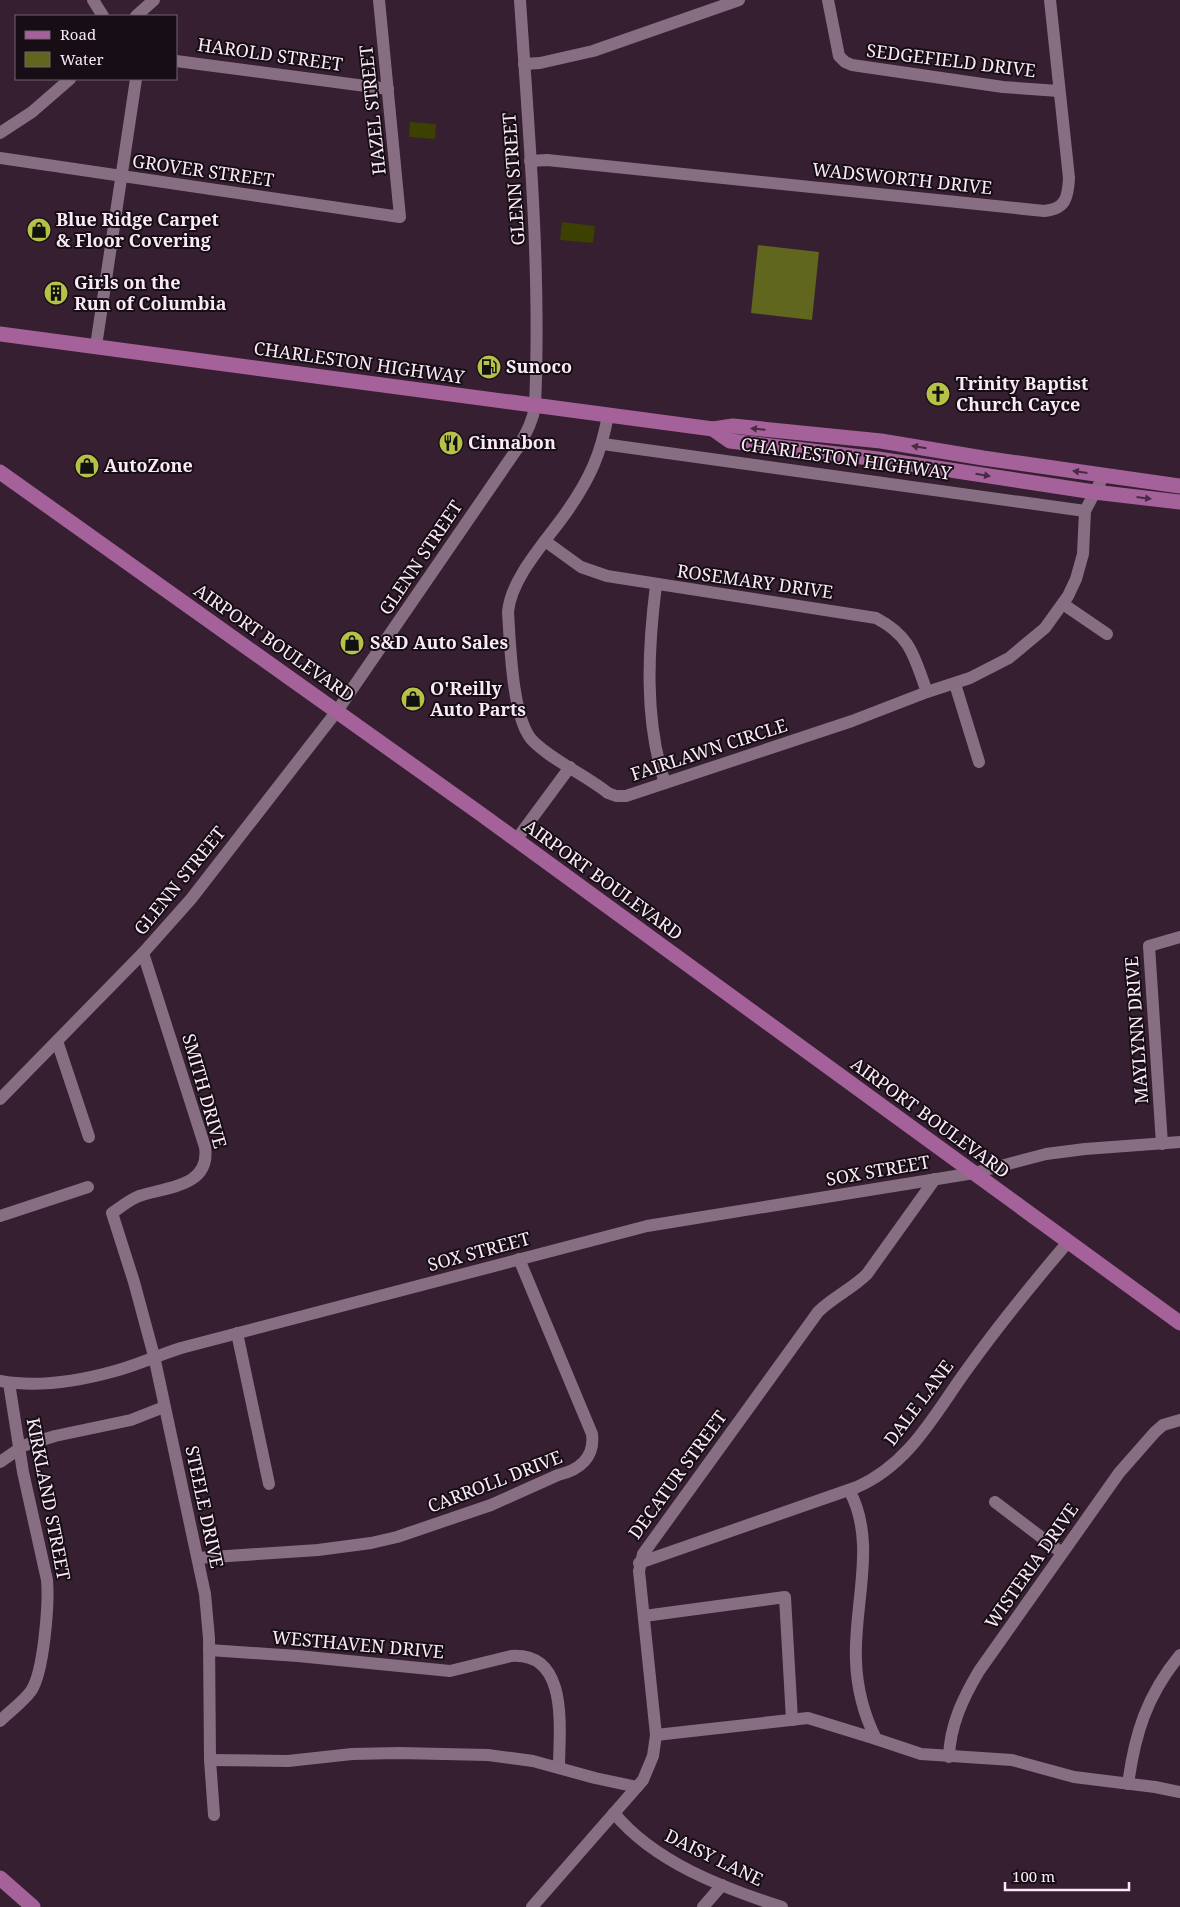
<svg xmlns="http://www.w3.org/2000/svg" width="1180" height="1907" viewBox="0 0 1180 1907" font-family="'Noto Serif',serif">
<style>
.green{fill:#3c4000}
.water{fill:#60661d}
.lines{fill:none;stroke-linecap:round;stroke-linejoin:round}
.minor{stroke:#886e82;stroke-width:12}
.major{stroke:#a5619a;stroke-width:15}
.oneway{fill:#482a44}
.labels{text-anchor:middle;stroke-width:4;stroke-linejoin:round;paint-order:stroke}
.street-label{font-size:18px;fill:#f9eaf5;stroke:#160d15}
.poi-label{font-size:18px;font-weight:bold;fill:#f9eaf5;stroke:#160d15;text-anchor:start}
</style>
<rect width="100%" height="100%" fill="#351f31"/>
<g class="green">
<path d="M410,122l26,2 -1,15 -26,-2z"/>
<path d="M562,222l33,4 -2,17 -33,-3z"/>
</g>
<path class="water" d="M758,245l61,7 -7,68 -61,-7z"/>
<g class="lines">
<g class="minor">
<path d="M93,0l10,16"/>
<path d="M828,0l11,56 6,6 7,3 151,22 56,4"/>
<path d="M136,16l18,-16"/>
<path d="M176,61l212,28"/>
<path d="M524,64l16,-1 53,-12 146,-51"/>
<path d="M0,133l32,-21 38,-33"/>
<path d="M0,158l400,59 -21,-217"/>
<path d="M530,161l17,-1 497,51c22,-2 24,-14 25,-33l-19,-178"/>
<path d="M96,346l40,-267"/>
<path d="M608,415c-7,39 -18,63 -40,95 -20,29 -57,67 -60,102 2,30 4,106 24,128 19,20 54,35 76,53l8,3h10l226,-75 75,-29 43,-14 39,-20 36,-30 23,-32 8,-17 7,-25 2,-43 19,-36"/>
<path d="M603,444l482,67"/>
<path d="M545,541l36,26 26,9 269,42c36,19 38,39 51,74"/>
<path d="M656,585c-8,64 -12,135 9,198"/>
<path d="M1063,604l44,30"/>
<path d="M955,684l24,78"/>
<path d="M516,840l54,-73"/>
<path d="M143,953l62,194c6,40 -39,40 -66,49 -10,4 -18,11 -27,17l22,69 20,74 51,238 4,44 1,122 4,55"/>
<path d="M57,1041l32,96"/>
<path d="M0,1099l143,-146 48,-54 146,-188 182,-265c7,-13 14,-25 16,-40 6,-135 -6,-271 -15,-406"/>
<path d="M1162,1144l-13,-198 31,-9"/>
<path d="M0,1216l88,-29"/>
<path d="M237,1333l32,151"/>
<path d="M0,1381c37,7 79,0 115,-10 22,-6 44,-16 66,-23l466,-122 327,-53 72,-19 39,-5 95,-7"/>
<path d="M19,1447l36,-11 76,-16 33,-13"/>
<path d="M0,1462l19,-13"/>
<path d="M849,1490c29,52 4,116 7,171 1,28 8,54 20,78l45,15 91,6 62,17 81,10 25,5"/>
<path d="M995,1502l67,51"/>
<path d="M198,1558l120,-8 53,-7 26,-6 94,-32 67,-30c22,-5 37,-18 34,-41l-73,-175"/>
<path d="M639,1563l218,-76c53,-23 78,-74 111,-119 31,-43 65,-85 100,-126"/>
<path d="M644,1616l141,-19 7,123"/>
<path d="M209,1650l89,6 152,15 61,-15c59,-4 48,74 48,112"/>
<path d="M0,1721c10,-10 23,-19 31,-30 13,-19 18,-88 16,-111l-24,-108 -14,-89"/>
<path d="M656,1735l152,-17 68,21"/>
<path d="M949,1757c1,-32 14,-59 30,-86l140,-198 36,-41 8,-7 17,-5"/>
<path d="M210,1760l78,1 64,-7 47,-1 89,2 45,6 62,17 42,9"/>
<path d="M1128,1784c7,-51 19,-89 52,-129"/>
<path d="M614,1813c40,49 109,75 168,94"/>
<path d="M532,1907l111,-127 10,-24 3,-21 -17,-164 4,-17 175,-242c15,-15 34,-23 49,-38l68,-95"/>
<path d="M703,1907l19,-22"/>
</g>
<g class="major">
<path d="M0,334l713,95 20,-3 148,15 102,17 197,28"/>
<path d="M713,429l17,12 148,18 216,33 86,10"/>
<path d="M0,472l478,340 702,511"/>
<path d="M0,1878l33,29"/>
</g>
</g>
<defs><path id="oneway-solid" d="M-6-.8H1V-3.2L6.5 0L1 3.2V.8H-6Z" transform="scale(1.25)"/></defs>
<g class="oneway">
<use href="#oneway-solid" transform="translate(758 429) rotate(-174)"/>
<use href="#oneway-solid" transform="translate(919 447) rotate(-171)"/>
<use href="#oneway-solid" transform="translate(1080 472) rotate(-172)"/>
<use href="#oneway-solid" transform="translate(983 475) rotate(9)"/>
<use href="#oneway-solid" transform="translate(1144 498) rotate(7)"/>
</g>
<defs>
<symbol id="shop-disc" viewBox="-11 -11 22 22"><circle r="9.5" fill="#b6c148" stroke="#160d15"/><path d="M-5-2.5h2.3a2.7 3.5 0 0 1 5.4 0H5L5.5 6h-11ZM-1.5-2.5h3a1.5 2.3 0 0 0-3 0Z" fill="#111"/></symbol>
<symbol id="building-disc" viewBox="-11 -11 22 22"><circle r="9.5" fill="#b6c148" stroke="#160d15"/><path d="M-4-6H4V6H1V3H-1V6H-4ZM-2.5-4.3h1.7v1.8h-1.7ZM.8-4.3h1.7v1.8H.8ZM-2.5-1h1.7V.8h-1.7ZM.8-1h1.7V.8H.8Z" fill="#111"/></symbol>
<symbol id="fuel-disc" viewBox="-11 -11 22 22"><circle r="9.5" fill="#b6c148" stroke="#160d15"/><path d="M-5.5-6h7V0h2V4h1.3V-2.5L3-4.5l.8-.8L6-3V5H2.5V1h-1V6h-7ZM-4.2-4.7v3.2H.2V-4.7Z" fill="#111"/></symbol>
<symbol id="church-disc" viewBox="-11 -11 22 22"><circle r="9.5" fill="#b6c148" stroke="#160d15"/><path d="M-1.2-6h2.4v3.5h3.3v2.4h-3.3V6h-2.4V-.1h-3.3v-2.4h3.3Z" fill="#111"/></symbol>
<symbol id="restaurant-disc" viewBox="-11 -11 22 22"><circle r="9.5" fill="#b6c148" stroke="#160d15"/><path d="M-5-6h1v4h1v-4h1v4h1v-4h1v5L-1.5 .5V6h-2V.5L-5-1ZM5-6V6H3V1.5H1.5Q1.5-4 5-6Z" fill="#111"/></symbol>
</defs>
<g fill-rule="evenodd">
<use href="#shop-disc" x="25" y="216" width="28" height="28"/>
<use href="#building-disc" x="42" y="279" width="28" height="28"/>
<use href="#fuel-disc" x="475" y="353" width="28" height="28"/>
<use href="#church-disc" x="924" y="380" width="28" height="28"/>
<use href="#restaurant-disc" x="437" y="429" width="28" height="28"/>
<use href="#shop-disc" x="73" y="452" width="28" height="28"/>
<use href="#shop-disc" x="338" y="629" width="28" height="28"/>
<use href="#shop-disc" x="399" y="685" width="28" height="28"/>
</g>
<g class="labels">
<g class="street-label">
<text transform="translate(270 55) rotate(8)" y="6">HAROLD STREET</text>
<text transform="translate(951 61) rotate(7)" y="6">SEDGEFIELD DRIVE</text>
<text transform="translate(373 110) rotate(-96)" y="6">HAZEL STREET</text>
<text transform="translate(203 171) rotate(8)" y="6">GROVER STREET</text>
<text transform="translate(514 179) rotate(-94)" y="6">GLENN STREET</text>
<text transform="translate(902 179) rotate(6)" y="6">WADSWORTH DRIVE</text>
<text transform="translate(359 363) rotate(8)" y="6">CHARLESTON HIGHWAY</text>
<text transform="translate(846 459) rotate(8)" y="6">CHARLESTON HIGHWAY</text>
<text transform="translate(421 558) rotate(-56)" y="6">GLENN STREET</text>
<text transform="translate(755 582) rotate(8)" y="6">ROSEMARY DRIVE</text>
<text transform="translate(274 643) rotate(35)" y="6">AIRPORT BOULEVARD</text>
<text transform="translate(709 750) rotate(-18)" y="6">FAIRLAWN CIRCLE</text>
<text transform="translate(603 880) rotate(36)" y="6">AIRPORT BOULEVARD</text>
<text transform="translate(180 881) rotate(-51)" y="6">GLENN STREET</text>
<text transform="translate(1137 1030) rotate(-94)" y="6">MAYLYNN DRIVE</text>
<text transform="translate(204 1091) rotate(74)" y="6">SMITH DRIVE</text>
<text transform="translate(930 1118) rotate(36)" y="6">AIRPORT BOULEVARD</text>
<text transform="translate(878 1171) rotate(-10)" y="6">SOX STREET</text>
<text transform="translate(479 1252) rotate(-15)" y="6">SOX STREET</text>
<text transform="translate(919 1403) rotate(-53)" y="6">DALE LANE</text>
<text transform="translate(678 1475) rotate(-54)" y="6">DECATUR STREET</text>
<text transform="translate(495 1482) rotate(-21)" y="6">CARROLL DRIVE</text>
<text transform="translate(48 1499) rotate(79)" y="6">KIRKLAND STREET</text>
<text transform="translate(204 1507) rotate(78)" y="6">STEELE DRIVE</text>
<text transform="translate(1032 1566) rotate(-55)" y="6">WISTERIA DRIVE</text>
<text transform="translate(358 1645) rotate(5)" y="6">WESTHAVEN DRIVE</text>
<text transform="translate(714 1858) rotate(26)" y="6">DAISY LANE</text>
</g>
<g class="poi-label">
<text x="56" y="226">Blue Ridge Carpet<tspan x="56" dy="21">&amp; Floor Covering</tspan></text>
<text x="74" y="289">Girls on the<tspan x="74" dy="21">Run of Columbia</tspan></text>
<text x="506" y="373">Sunoco</text>
<text x="956" y="390">Trinity Baptist<tspan x="956" dy="21">Church Cayce</tspan></text>
<text x="468" y="449">Cinnabon</text>
<text x="104" y="472">AutoZone</text>
<text x="370" y="649">S&amp;D Auto Sales</text>
<text x="430" y="695">O'Reilly<tspan x="430" dy="21">Auto Parts</tspan></text>
</g>
</g>
<rect x="15" y="15" width="162" height="65" fill="#160d15" stroke="#71656f"/>
<rect x="25" y="31" width="25" height="8" fill="#a5619a" stroke="#71656f"/>
<text x="60" y="40" font-size="15" fill="#f9eaf5">Road</text>
<rect x="25" y="52" width="25" height="15" fill="#60661d" stroke="#71656f"/>
<text x="60" y="65" font-size="15" fill="#f9eaf5">Water</text>
<path d="M1005 1882v8h124v-8" fill="none" stroke="#f9eaf5" stroke-width="2.5"/>
<text x="1012" y="1882" font-size="15" fill="#f9eaf5" stroke="#160d15" stroke-width="4" paint-order="stroke">100 m</text>
</svg>
